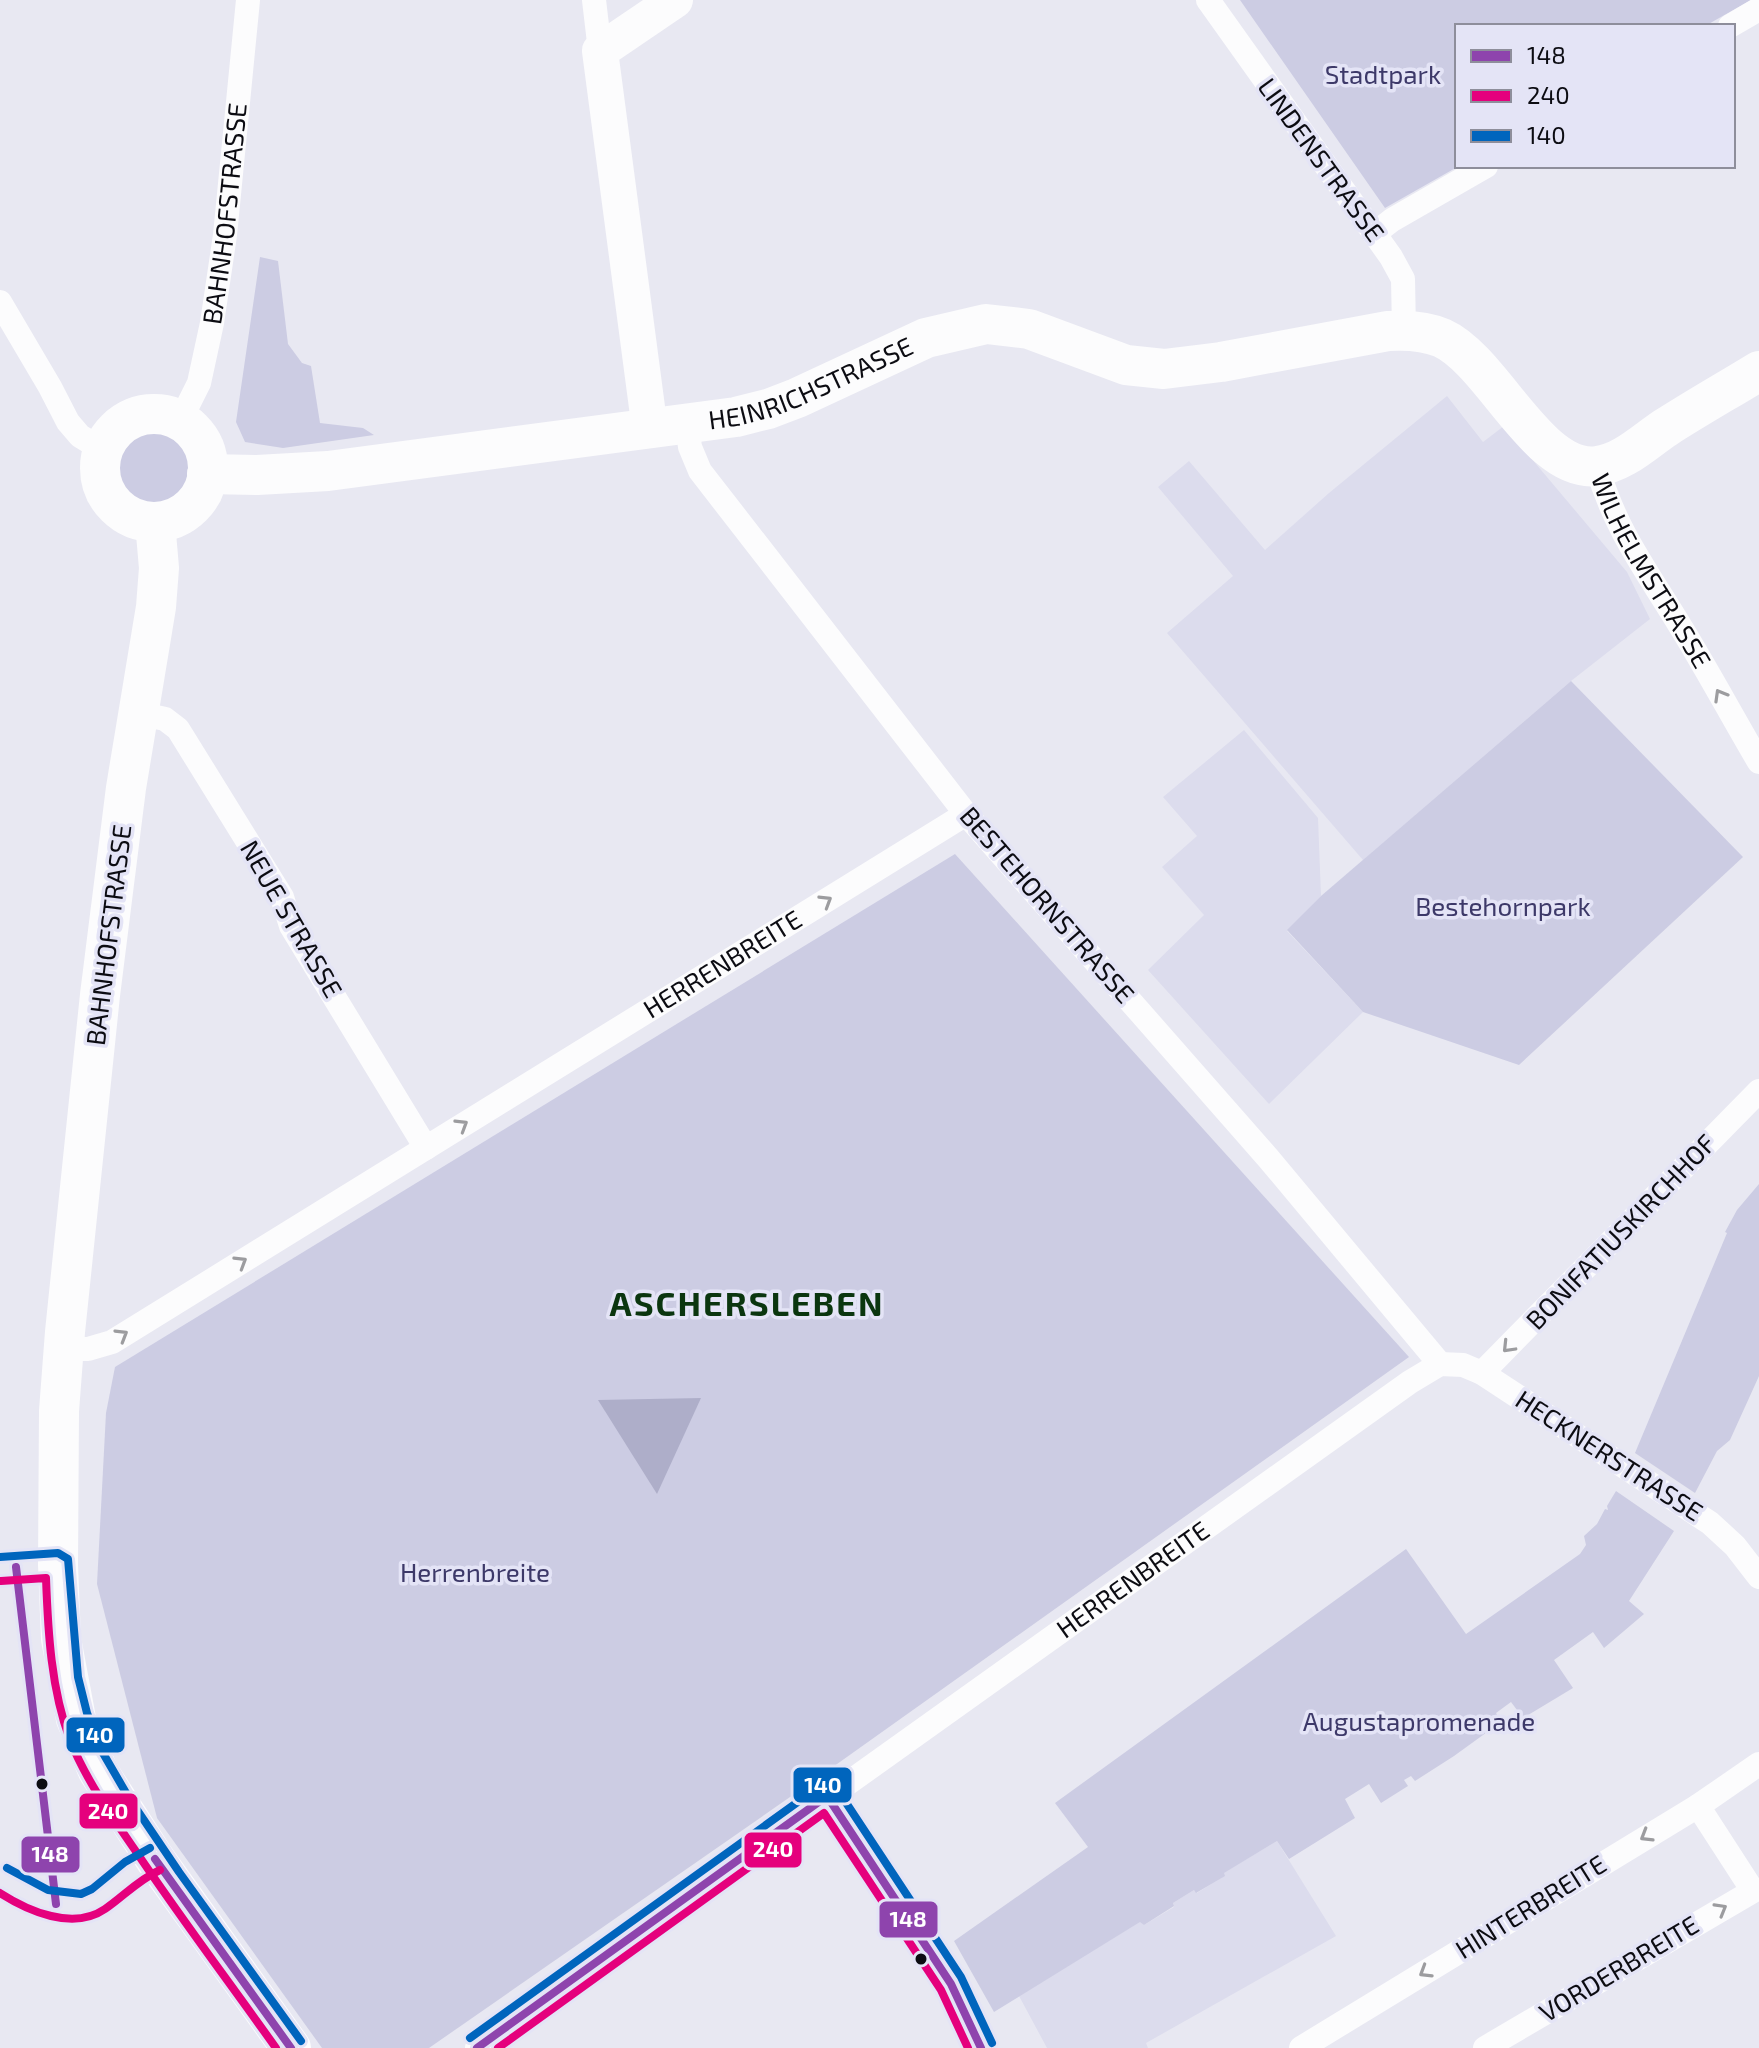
<svg xmlns="http://www.w3.org/2000/svg" width="1759" height="2048" viewBox="0 0 1759 2048" font-family="'Exo 2',sans-serif">
<style>
.built{fill:#dcdced}
.green{fill:#cccce3}
.water{fill:#aeaec9}
.lines{fill:none;stroke-linecap:round;stroke-linejoin:round}
.street{stroke:#fcfcfd;stroke-width:24}
.secondary{stroke:#fcfcfd;stroke-width:36}
.primary{stroke:#fcfcfd;stroke-width:40}
.bus-1-casing{stroke:#e4e4f6;stroke-width:14}
.bus-2-casing{stroke:#e4e4f6;stroke-width:14}
.bus-3-casing{stroke:#e4e4f6;stroke-width:14}
.bus-1{stroke:#8e44ad;stroke-width:8}
.bus-2{stroke:#e5007d;stroke-width:8}
.bus-3{stroke:#0065bd;stroke-width:8}
.oneway{stroke:#9c9c9f}
.bus-dot{fill:#0c0c12;stroke:#e4e4f6;stroke-width:3}
.labels{text-anchor:middle;stroke-width:7;stroke-linejoin:round;paint-order:stroke}
.park-label{font-size:26px;fill:#3d3969;stroke:#e4e4f6}
.street-label{font-size:26px;fill:#0c0c12;stroke:#e4e4f6}
.district-label{font-size:34px;font-weight:bold;letter-spacing:2px;fill:#0b360f;stroke:#e4e4f6}
.line-badge{stroke:#e4e4f6;stroke-width:3}
.badge-label{font-size:22px;text-anchor:middle;font-weight:bold;fill:#fff}
</style>
<rect width="100%" height="100%" fill="#e8e8f2"/>
<g class="built">
<path d="M1447,396l36,46 21,-16 123,146 23,47 -79,62 -208,179 -196,-227 66,-57 -75,-89 31,-26 76,89 64,-57z"/>
<path d="M1244,730l74,88 3,78 -34,35 76,81 -94,92 -121,-134 56,-55 -42,-48 35,-31 -34,-39z"/>
<path d="M1277,1841l59,95 -190,107 2,5h-101l-28,-52 122,-75 3,4 30,-18 -1,-4 21,-13 3,3 27,-17 -1,-3z"/>
</g>
<g class="green">
<path d="M1240,0h511l-46,26h-248v140h2l-74,42z"/>
<path d="M260,257l18,4 10,83 14,19 9,3 9,57 43,5 11,7 -91,13 -38,-6 -9,-20z"/>
<circle cx="154" cy="469" r="36"/>
<path d="M1571,681l172,176 -224,208 -156,-53 -76,-82 34,-34z"/>
<path d="M955,854l454,503 -593,422 -387,269h-107l-165,-230 -60,-234 9,-171 9,-46z"/>
<path d="M1759,1184v192l-29,64 -13,11 -22,42 -60,-40 92,-220 -2,-1 12,-22z"/>
<path d="M1616,1491l58,40 -45,70 15,13 -40,34 -11,-16 -39,28 19,28 -50,30 -12,-16 -15,11 5,9 -47,34 -39,25 -4,-5 -7,4 4,6 -27,17 -12,-19 -24,15 10,19 -66,41 -12,-18 -53,32 1,3 -29,17 -2,-3 -21,13 1,3 -30,19 -4,-3 -146,90 -40,-71 134,-94 -33,-44 351,-254 60,85 114,-80 6,-9 -2,-9 13,-12 8,-15 3,1 -1,-4z"/>
</g>
<path class="water" d="M701,1398l-44,96 -59,-94z"/>
<g class="lines">
<g class="street">
<path d="M594,0l6,51"/>
<path d="M1208,0l183,257 12,22 1,51"/>
<path d="M1730,26l29,-17"/>
<path d="M1374,234l18,-14 94,-54"/>
<path d="M0,302l50,85 18,35 12,14 23,14"/>
<path id="s1" d="M180,421l19,-38 13,-60 13,-88 23,-235"/>
<path d="M687,425l3,22 10,24 266,343 302,344 172,206"/>
<path id="s2" d="M1597,466c17,63 52,108 85,163 27,44 51,89 77,133"/>
<path d="M138,713l27,6 13,10 104,168 9,29 135,222"/>
<path id="s3" d="M63,1349h25l24,-7 854,-528"/>
<path d="M1440,1364l23,1 19,8 228,150 25,23 24,31"/>
<path d="M1482,1373l277,-282"/>
<path d="M827,1796l124,188 30,64"/>
<path id="s4" d="M477,2048l933,-666 30,-18"/>
<path d="M1301,2048l397,-242 61,-42"/>
<path d="M1485,2048l268,-157 -55,-85"/>
</g>
<path class="secondary" d="M650,430l-50,-379 75,-51"/>
<g class="primary">
<circle cx="154" cy="468" r="54"/>
<path id="s5" d="M207,474l50,1 71,-4 408,-54 32,-8 29,-11 129,-60 60,-14 43,5 97,36 38,4 57,-7 167,-31c18,-1 38,0 54,7 51,23 96,136 155,128 26,-3 47,-24 68,-38 31,-20 63,-38 94,-57"/>
<path d="M155,522l4,46 -3,39 -30,181 -26,207 -35,337 -6,79 -1,154 3,74 15,80 22,52 57,88 136,189"/>
</g>
<defs>
<g id="bus-1">
<path d="M16,1567l40,337"/>
<path d="M827,1796l124,188 30,64"/>
<path d="M155,1859l136,189"/>
<path d="M477,2048l350,-252"/>
</g>
<g id="bus-2">
<path d="M1,1581l45,-3c2,54 5,111 24,162 16,40 41,75 65,110 45,67 94,132 141,198"/>
<path d="M0,1893c28,18 73,38 105,16 19,-13 33,-29 55,-39"/>
<path d="M498,2048l326,-235 117,177 27,58"/>
</g>
<g id="bus-3">
<path d="M0,1557l58,-4 10,6 10,118 9,36 13,35 29,50 50,74 122,169"/>
<path d="M7,1868l41,22 33,4 11,-5 33,-27 25,-14"/>
<path d="M470,2038l350,-252 7,-2 10,5 124,188 31,66"/>
</g>
</defs>
<use href="#bus-1" class="bus-1-casing"/>
<use href="#bus-2" class="bus-2-casing"/>
<use href="#bus-3" class="bus-3-casing"/>
<use href="#bus-1" class="bus-1"/>
<use href="#bus-2" class="bus-2"/>
<use href="#bus-3" class="bus-3"/>
</g>
<defs><path id="oneway-chevron" d="M-2-3.5L2.5 0L-2 3.5" fill="none" stroke-width="1.6" stroke-linecap="round" stroke-linejoin="round" transform="scale(2)"/></defs>
<g class="oneway">
<use href="#oneway-chevron" transform="translate(1720 695) rotate(-120)"/>
<use href="#oneway-chevron" transform="translate(826 901) rotate(-32)"/>
<use href="#oneway-chevron" transform="translate(462 1125) rotate(-32)"/>
<use href="#oneway-chevron" transform="translate(241 1262) rotate(-32)"/>
<use href="#oneway-chevron" transform="translate(122 1335) rotate(-31)"/>
<use href="#oneway-chevron" transform="translate(1508 1347) rotate(134)"/>
<use href="#oneway-chevron" transform="translate(1646 1836) rotate(149)"/>
<use href="#oneway-chevron" transform="translate(1721 1909) rotate(-30)"/>
<use href="#oneway-chevron" transform="translate(1425 1972) rotate(148)"/>
</g>
<g class="bus-dot">
<circle cx="42" cy="1784" r="7"/>
<circle cx="921" cy="1959" r="7"/>
</g>
<g class="labels">
<g class="park-label">
<text x="1383" y="84">Stadtpark</text>
<text x="1503" y="916">Bestehornpark</text>
<text x="475" y="1582">Herrenbreite</text>
<text x="1419" y="1731">Augustapromenade</text>
</g>
<g class="street-label">
<text transform="translate(1321 160) rotate(54)" y="9">LINDENSTRASSE</text>
<text dy="9" stroke="none"><textPath href="#s1" startOffset="214">BAHNHOFSTRASSE</textPath></text>
<text dy="9" stroke="none"><textPath href="#s5" startOffset="614">HEINRICHSTRASSE</textPath></text>
<text dy="9" stroke="none"><textPath href="#s2" startOffset="118">WILHELMSTRASSE</textPath></text>
<text transform="translate(1047 905) rotate(49)" y="9">BESTEHORNSTRASSE</text>
<text transform="translate(291 919) rotate(60)" y="9">NEUE STRASSE</text>
<text transform="translate(109 935) rotate(-83)" y="9">BAHNHOFSTRASSE</text>
<text dy="9" stroke="none"><textPath href="#s3" startOffset="768">HERRENBREITE</textPath></text>
<text transform="translate(1621 1232) rotate(-46)" y="9">BONIFATIUSKIRCHHOF</text>
<text transform="translate(1609 1456) rotate(33)" y="9">HECKNERSTRASSE</text>
<text dy="9" stroke="none"><textPath href="#s4" startOffset="806">HERRENBREITE</textPath></text>
<text transform="translate(1531 1907) rotate(-32)" y="9">HINTERBREITE</text>
<text transform="translate(1619 1969) rotate(-31)" y="9">VORDERBREITE</text>
</g>
<g class="district-label">
<text x="747" y="1316">ASCHERSLEBEN</text>
</g>
</g>
<g class="line-badge">
<rect x="65" y="1716" width="61" height="38" rx="8" fill="#0065bd"/>
<rect x="792" y="1766" width="61" height="38" rx="8" fill="#0065bd"/>
<rect x="78" y="1792" width="61" height="38" rx="8" fill="#e5007d"/>
<rect x="743" y="1831" width="60" height="38" rx="8" fill="#e5007d"/>
<rect x="20" y="1835" width="61" height="39" rx="8" fill="#8e44ad"/>
<rect x="878" y="1900" width="61" height="39" rx="8" fill="#8e44ad"/>
</g>
<g class="badge-label">
<text x="95" y="1743">140</text>
<text x="823" y="1793">140</text>
<text x="108" y="1819">240</text>
<text x="773" y="1857">240</text>
<text x="50" y="1862">148</text>
<text x="908" y="1927">148</text>
</g>
<rect x="1455" y="24" width="280" height="144" fill="#e4e4f6" stroke="#8e8e9b" stroke-width="2"/>
<rect x="1471" y="50" width="40" height="12" fill="#8e44ad" stroke="#8e8e9b" stroke-width="2"/>
<text x="1527" y="64" font-size="24" fill="#0c0c12">148</text>
<rect x="1471" y="90" width="40" height="12" fill="#e5007d" stroke="#8e8e9b" stroke-width="2"/>
<text x="1527" y="104" font-size="24" fill="#0c0c12">240</text>
<rect x="1471" y="130" width="40" height="12" fill="#0065bd" stroke="#8e8e9b" stroke-width="2"/>
<text x="1527" y="144" font-size="24" fill="#0c0c12">140</text>
</svg>
